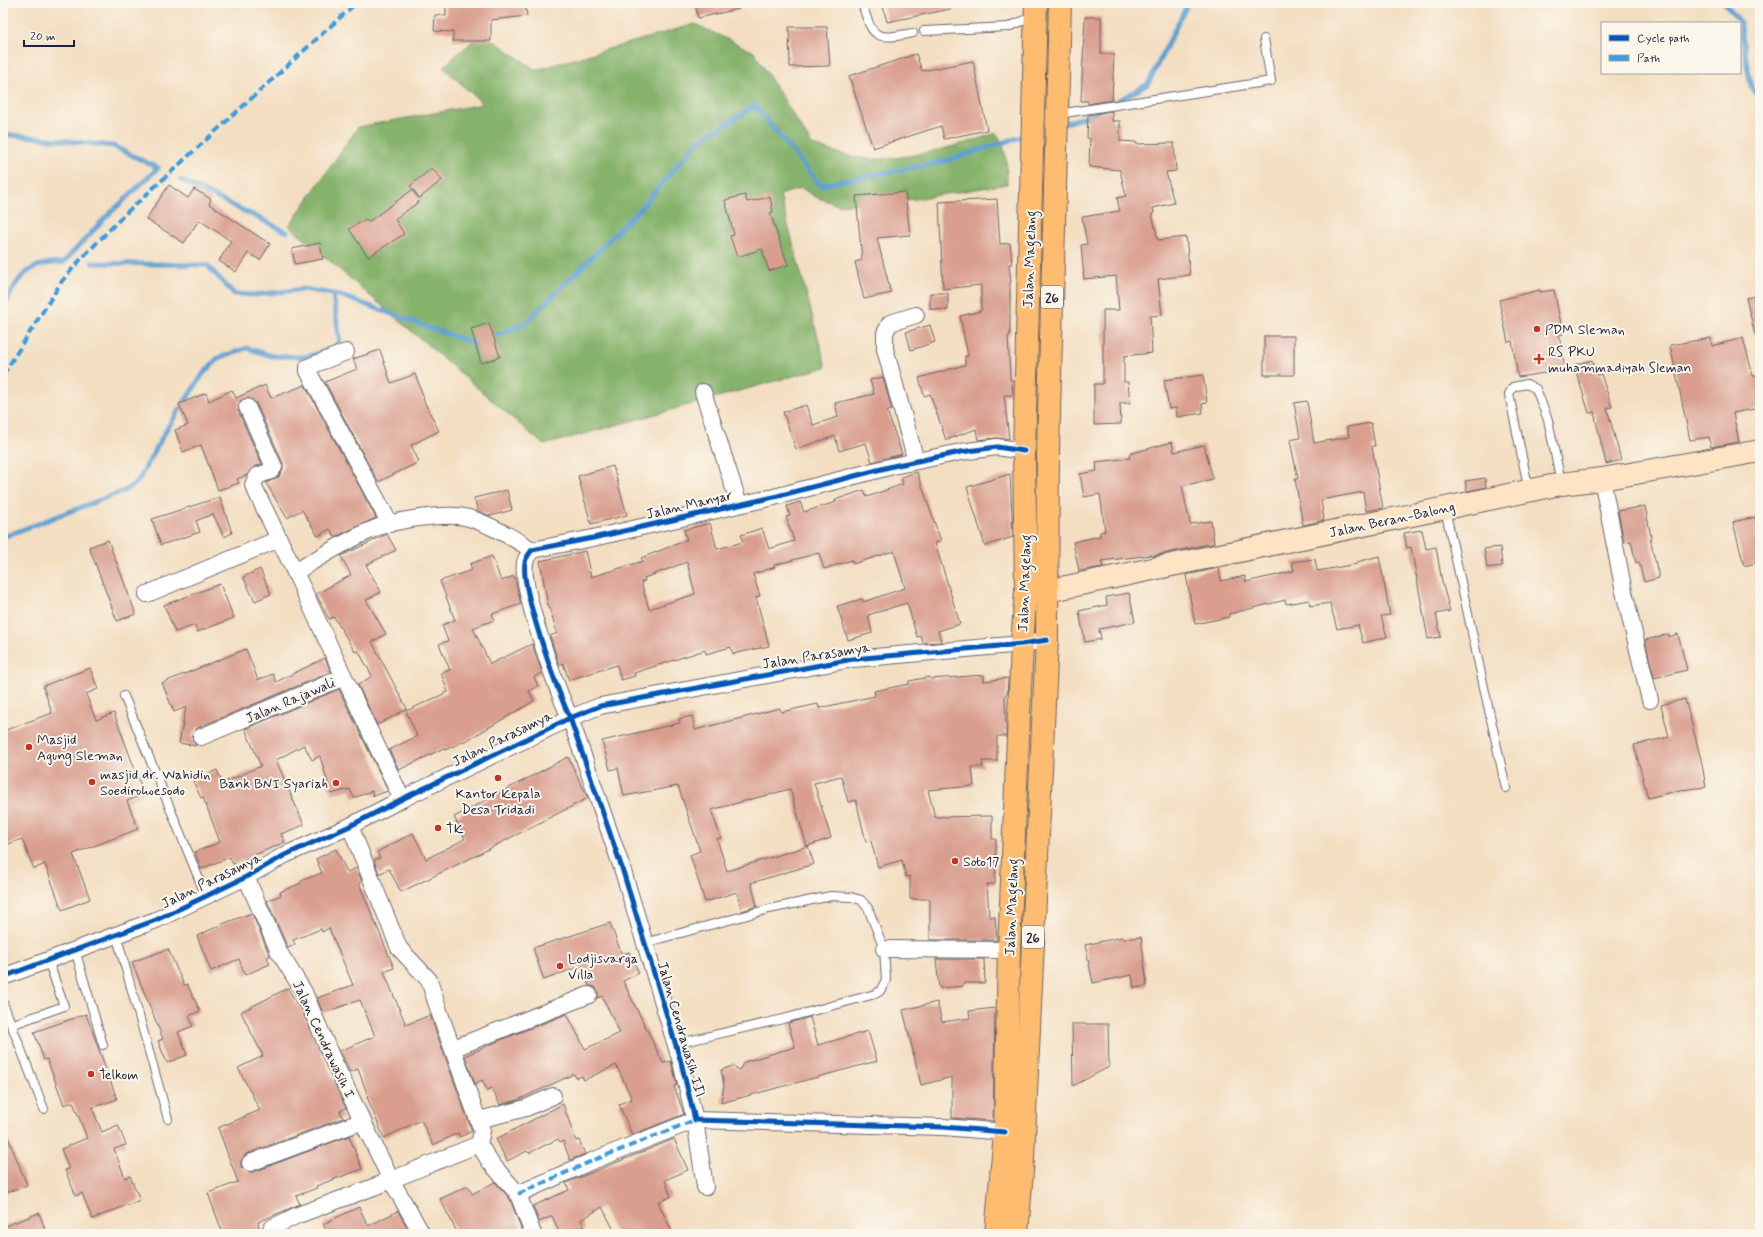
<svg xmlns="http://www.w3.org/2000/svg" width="1763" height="1237" viewBox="0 0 1763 1237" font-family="Mynerve,sans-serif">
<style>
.forest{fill:#86b36c;stroke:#546a54}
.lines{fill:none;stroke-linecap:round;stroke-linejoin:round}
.stream{stroke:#60a1d3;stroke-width:5}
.building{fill:#d99e8e;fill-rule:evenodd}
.lane-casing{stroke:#6b646a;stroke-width:10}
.street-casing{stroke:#6b646a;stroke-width:18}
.secondary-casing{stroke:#6b646a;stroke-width:24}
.highway-casing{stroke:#6b646a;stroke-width:24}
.lane{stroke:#fff;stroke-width:8}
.street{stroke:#fff;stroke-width:16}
.secondary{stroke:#fee4c5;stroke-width:22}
.highway{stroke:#fdbc6f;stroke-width:22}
.quiet{stroke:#3c9ce2;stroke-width:4;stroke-dasharray:8 4;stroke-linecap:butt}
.cycleway-casing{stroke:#fbf7ec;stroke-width:8}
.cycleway{stroke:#0057b8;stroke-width:5}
.poi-dot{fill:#c8321e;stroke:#fbf7ec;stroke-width:1.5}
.labels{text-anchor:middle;stroke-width:4;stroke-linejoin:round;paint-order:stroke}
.shield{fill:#fbf7ec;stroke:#636270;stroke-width:1}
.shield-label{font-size:13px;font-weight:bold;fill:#22223b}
.street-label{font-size:14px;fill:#22223b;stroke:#fbf7ec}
.poi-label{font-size:14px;fill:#22223b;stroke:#fbf7ec;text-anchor:start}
</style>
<rect width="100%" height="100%" fill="#fbf7ec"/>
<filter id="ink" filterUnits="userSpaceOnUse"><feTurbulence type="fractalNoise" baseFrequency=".025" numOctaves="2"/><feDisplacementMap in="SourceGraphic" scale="8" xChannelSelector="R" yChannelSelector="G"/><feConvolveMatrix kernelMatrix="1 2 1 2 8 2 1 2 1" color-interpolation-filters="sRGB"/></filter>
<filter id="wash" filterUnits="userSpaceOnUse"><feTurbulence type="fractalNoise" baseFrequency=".012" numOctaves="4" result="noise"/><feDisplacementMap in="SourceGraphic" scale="16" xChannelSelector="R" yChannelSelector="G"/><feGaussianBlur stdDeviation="0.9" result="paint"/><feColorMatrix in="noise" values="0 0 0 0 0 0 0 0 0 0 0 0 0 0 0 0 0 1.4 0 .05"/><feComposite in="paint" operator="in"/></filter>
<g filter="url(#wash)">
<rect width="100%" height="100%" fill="#f3dec1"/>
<path class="forest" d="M695,24l59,28 58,93c20,6 48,16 69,14 37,-2 80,-14 115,-26 12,16 10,31 11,51l-92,15 -77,6 -22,-8 -15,-9 -21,7 46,172 -282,78 -255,-219 69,-99 125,-23 -40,-37 39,-34 54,37z"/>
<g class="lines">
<g class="stream">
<path d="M1725,3l15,19 11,65 9,10"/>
<path d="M1112,104l36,-20 40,-81"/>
<path d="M1062,124l29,-9 10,-6"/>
<path d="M3,134l110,12 45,22 -53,50 -42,45c-36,-2 -48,17 -60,47"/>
<path d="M181,180l106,52"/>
<path d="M92,263l115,2 27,29 21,1 48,-6 36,6 136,49 5,-2"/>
<path d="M487,339l39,-16 116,-116 56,-66 57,-35 65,79 122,-23 85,-27"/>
<path d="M3,537l123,-47 12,-9 30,-54 35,-53 15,-16 29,-10 25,8 34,1 25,-8 9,-7 -7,-48"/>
</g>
</g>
<g id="blocks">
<g class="building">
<path d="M446,3h79l2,13 -36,4v21h-38v-9l-19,-1 1,-16 11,1z"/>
<path d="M695,3h43l1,6 -41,9z"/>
<path d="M882,3h68l1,6 -64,13z"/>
<path d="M1085,17h16v37h13l-2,46 -24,4v-3h-7z"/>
<path d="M789,27h38l3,39 -40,1z"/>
<path d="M916,54l6,17 51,-10 14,69 -43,9 -3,-13 -68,22 -24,-72z"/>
<path d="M1112,111v10h8v20l16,1v2l38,-1 2,28 -10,1 8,31 -21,5 1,5 -2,1 6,26 28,-3 4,38 -32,4 4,36 -12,1 2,37 -28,3v26h4l2,21h-10l1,21 -27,1v-41h9v-74h16l-3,-34 -32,3 -3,-34 6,-1 -5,-27 38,-6 -3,-13 9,-2 -6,-26 -31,-3 1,-28 -3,-1 1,-23z"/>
<path d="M432,168l10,12 -22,18 -10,-12z"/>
<path d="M169,185l19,13 6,-9 17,10 -2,5 61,40 -10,16 -12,-7 -12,19 -17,-11 12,-20 -32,-21 -15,23 -38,-24z"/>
<path d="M412,190l8,11 -25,18 9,15 -36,23 -19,-28 17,-10 2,3z"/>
<path d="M905,192l5,43 -33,3 14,55 -27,6 -9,-37 7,-2 -6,-64z"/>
<path d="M745,195l2,7 23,-5 3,15 -3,1 18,52 -19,6 -7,-22 -25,8 -7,-21 4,-1 -9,-35z"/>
<path d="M997,199l3,45 10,-1 2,21h-3l2,18h-1v54h-2l2,44h2l1,15h-9l5,44 -13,-1 -18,2 -2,-11 -30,11 -16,-46 -6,2 -5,-18 46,-13v-9h3l-8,-40 21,-5v-26l-38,4 -4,-87z"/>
<path d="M320,243l3,16 -28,5 -3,-15z"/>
<path d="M1540,290v2l14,-2 9,44 -4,1 6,35 -47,7 -6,-36 -4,1 -9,-42z"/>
<path d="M930,293h18v17l-18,-1z"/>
<path d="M1760,295v40h-5l-9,-37z"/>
<path d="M489,323l11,34 -19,6 -10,-34z"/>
<path d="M930,325l5,17 -24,8 -5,-18z"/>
<rect x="1264" y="336" width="30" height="39"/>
<path d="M1711,338l1,8 31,-8 10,38 7,-1v33l-27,5 6,29 -28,5 -2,-10 -19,3 -20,-95z"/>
<path d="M380,350l11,33 24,-9 9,24 -1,1 16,32 -28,14 8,17 -41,20 -53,-100 32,-13 -4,-10z"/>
<path d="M1592,360l5,15 4,-1 11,33 -5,1 14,52 -15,4 -12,-52 -5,1 -15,-48z"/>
<path d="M1203,375l4,28 -5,1 1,9 -26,4 -1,-9 -7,1 -5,-29z"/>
<path d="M883,377l9,33 -5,1 15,43 -30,8 -6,-19 -27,8 -4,-15 -39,13 -13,-37 23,-7 7,20 25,-8 -3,-14 39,-9 -4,-14z"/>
<path d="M265,385l6,13 34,-13 71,133 -41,19 -5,-8 -12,7 -16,-26 -15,8 -21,-35 13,-6 4,-9v-5l-27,-60 -8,-5 -8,3 -2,10 24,53 -8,3 -7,8 -10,4 2,4 -21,7 -17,-45 -18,7 -8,-22 13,-5 -9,-21 27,-11 3,8 23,-11 4,8z"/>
<path d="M1307,401l7,42 35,-6 -2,-10 24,-4 4,23h-3l4,23 7,39 -17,3 -3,-19 -42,8 3,20 -21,5 -8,-46h3l-8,-39 10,-2 -6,-35z"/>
<path d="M1172,442l2,10 30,-7 9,34 -31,7 8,38 21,-3 3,22 -62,13v-1l-51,6 2,6 -24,4 -6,-29 27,-6v-4l5,-1 -5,-37 -16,3 -4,-23 17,-3 -1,-9 34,-4 -1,-4z"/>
<path d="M613,466l14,49 -36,9 -13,-48z"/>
<path d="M917,472l24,69 -6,2 25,81 -22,7 3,11 -18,1 -2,-7 -4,1 -10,-34 -39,12 4,18 -24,7 -11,-34 25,-7 1,3 42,-14 -11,-37 -41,13 -1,-4 -28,9 -5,-16 -45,12 1,2 -22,7 7,22 -4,1 13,49 -36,8 -2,-7 -25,7 -1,-4 -71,23 1,3 -14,4 -4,-15 -48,15 -6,-17 -4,2 -9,-29 7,-3 -8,-27h-1l-8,-45 45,-10 6,26 52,-16 -2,-3 46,-18 -3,-10 26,-7 7,26 26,-7 -2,-7 21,-7 7,21 25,-8 -8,-24 4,-1 -3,-10 13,-4 4,10 32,-10 -1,-2 29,-10 3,7 36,-13 -2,-7zM687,562l8,32 -46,15 -8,-27 4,-1 -1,-3z"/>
<path d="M1010,474l3,63 -28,9 -18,-59z"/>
<path d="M1485,478l1,9 -19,4 -2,-10z"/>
<path d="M507,490l5,20 -22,6 -12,-5 -4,-13z"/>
<path d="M220,497l12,36 -8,4 -11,-23 -17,7 4,11 -39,13 -9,-26z"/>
<path d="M1645,506l6,31 -1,1 9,40 -15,4 -5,-20 -3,1 -5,-22 -7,1 -6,-31z"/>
<path d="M1760,516v46l-16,4 -11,-44z"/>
<path d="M1422,530l4,19 10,-2 6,35 8,29 -14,3 5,23 -13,2 -17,-92 -4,1 -3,-15z"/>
<path d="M387,534l9,16 -30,15 15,27 -15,8 20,34 -14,8 35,67 -30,16 -19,-40 14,-9 -14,-26 -3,2 -21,-35 -5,2 -13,-25 35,-19 -10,-19z"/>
<path d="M108,540l28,74 -19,7 -28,-74z"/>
<path d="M1500,547l2,19 -15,2 -3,-19z"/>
<path d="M492,556l9,25 13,-5 7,28 -29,10 2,6 -21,8 17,36 42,-20 10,29 -8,4 4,9 -9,5 5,10 -63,37 -26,12 -1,-2 -45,22 -10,-20 28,-14 -11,-25 42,-19 -7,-19 9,-3 -11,-26 9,-3 -6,-16 13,-5 -15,-39 32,-11 -2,-6z"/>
<path d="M1379,556l11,59 -9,1 6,21 -24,6 -5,-18 -21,4 -7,-26 -20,3 -1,-6 -23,4 -1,-4 -56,14v3l-34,7 -9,-49 33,-7 2,13 24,-5 1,6 48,-11 -2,-9 23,-3 2,12 40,-7v-2z"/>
<path d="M260,569l11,25 -16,7 -12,-24z"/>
<path d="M220,584l14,34 -37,14 -2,-7 -20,7 -11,-27z"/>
<path d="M1129,593l6,29 -36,7 2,10 -16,3 -6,-31 28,-6 -1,-8z"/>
<path d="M1669,634v3l9,-3 9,36 -33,8 -9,-38z"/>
<path d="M246,649l12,31 15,-6 3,8 49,-24 6,14 -134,56 -5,8 4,10 -17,-3 7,-36 -12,5 -12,-29z"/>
<path d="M90,668l8,21 -12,5 10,26 18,-7 30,81 -17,7 11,28 -65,25 17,45 -28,11 -17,-46 -11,5 -12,-30 -19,7v-115l49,-18 -9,-27z"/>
<path d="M984,675v6l24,-3 -1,16 -2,1 1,41h-9v25h-15l1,6h-11l2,19 -46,4 7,27 57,-1v23h4l-1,45h-8l2,33h6l2,23h-67v-41h-20v-23l-4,1 -4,-17 -24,7 -7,-26 -5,1 -10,-42 -8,2 -7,-26 -27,7 17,55 -24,8 -17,-57 -79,21 10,28 -4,1 10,32 81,-25 6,18 -63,19 6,23 -15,5 -5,-19 -32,10 -15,-47 10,-4 -22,-65 -54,10 -6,-28 -8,2 -8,-29 78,-18 -1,-4 13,-3 3,14 85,-22 1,4 37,-8 1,4 56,-12 -1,-5 35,-7v-3l21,-4 1,2z"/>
<path d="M339,689l49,102 -15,5 -1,-5 -18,7 -4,-9 -19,5 -11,-38 -8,4 -8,-15 -28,15 28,65 -23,9 4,8 -52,22 -3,-7 -29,12 -6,-17 25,-10 -17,-45 -2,1 -8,-17 24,-11 6,13 38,-17 -16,-37z"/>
<path d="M1685,699l16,60 5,28 -26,3 -32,8 -14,-53 35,-8 -8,-32z"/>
<path d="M568,757l20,41 -113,58 -74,36 -12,-23 -10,5 -5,-14 6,-2 -3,-6 36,-19 13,26 39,-20 -11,-22z"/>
<path d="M336,849l11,23 10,-4 5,14 -3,1 35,85 -10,4 22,53 24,-10 42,116 -12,6 -2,-4 -25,12 -12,-25 -37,18 -17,-41 1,-1 -10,-27 -8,3 -10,-21 35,-15 -15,-36 -37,13 -6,-15 36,-13 -24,-57 -7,4 -1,-3 -28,11 2,5 -7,3 -21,-47 14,-6 -1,-3 21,-9v-2l21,-8 -6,-14z"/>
<path d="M252,913l18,43 -3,1 3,7 -25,11 -6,-16 -28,12 -14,-35 28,-13z"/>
<path d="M610,923l12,32 7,-3 10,21 -16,8 40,82 8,-2 6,24 -3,1 10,28 -52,21 -13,-31 13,-5 -16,-34 -32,15 -2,-4 -6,2 -2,-4 -56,26 -18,5 -8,-17 -5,2 -5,-10 -7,4 -10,-28 33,-15 69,-27 18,35 35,-16 -18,-37 -4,2v-7l-3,-4 -6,-1 -9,-20 -36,14 -11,-32z"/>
<path d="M1122,937l1,2 18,-2 6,49 -13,2 -2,-13 -39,8 -8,-38z"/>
<path d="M168,949l16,36 3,-1 13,27 -11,5 4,10 -15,6 9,23 -20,8 -9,-22 5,-2 -31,-77z"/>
<path d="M936,959h48l1,24h-22v3l-24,2z"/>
<path d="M288,988l10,19 2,-1 46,102 -6,3 3,7 -97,36 -5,7v6l7,5h5l96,-36 13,33 -46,17 1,2 -21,8 4,8 -42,18 1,8 -9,4h-27l-15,-41 30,-11 -20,-54 42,-18 -22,-42 25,-12 -22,-44z"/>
<path d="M937,1002l5,20 28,-4 -1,-7 26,-3 -2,113 -41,-3v-41l-31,8 -18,-75z"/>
<path d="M86,1014l31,85 -25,9 10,24 16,-7 8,20 -12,4 11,29 5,-2 10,24 -48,19 -10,-26 -6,3 -11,-26 4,-1 -8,-20 26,-11 -14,-36 -9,3 -17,-46 -3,1 -10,-28z"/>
<path d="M810,1017l8,28 50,-14 9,30 -156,42 3,-18 -3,-15 12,-4 6,4 5,-8 51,-15 -7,-24z"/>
<path d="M1072,1024h36l1,43 -36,19z"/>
<path d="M563,1104l13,37 3,-1 6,14 -15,6 -7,-19 -3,1 -2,-3 -29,14 -2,-2 -20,10 -11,-22z"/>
<path d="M3,1125l24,60 -24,9z"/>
<path d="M674,1139l14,31 -23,10 6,17 -13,5 15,32h-57l-14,-27 -21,13 4,10 -9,4h-16l-8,-18 -13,6 -6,-16 36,-16 -3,-7z"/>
<path d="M495,1182l15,17 13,35h-65l-18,-35 28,-13 4,8z"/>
<path d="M359,1207l9,19 30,-15 13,23h-83l-5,-10z"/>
<path d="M39,1213l8,21h-44v-7z"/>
</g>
</g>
</g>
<g filter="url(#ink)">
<use href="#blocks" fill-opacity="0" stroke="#6b646a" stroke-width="1"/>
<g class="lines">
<defs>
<g id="lane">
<path d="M862,3c11,37 14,37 51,30"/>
<path d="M924,31l84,-4 27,-11"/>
<path d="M1058,114l213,-33 -7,-42"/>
<path d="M1529,491l-20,-97 4,-7 14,-3 9,5 12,31 13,62"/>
<path d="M1445,509l61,279"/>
<path d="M124,696l82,200"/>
<path d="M116,934l52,185"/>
<path d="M644,943l125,-34 62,-13 20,1 10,3 7,8 16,41 2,31 -6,11 -5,3 -92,25 -108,25"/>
<path d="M75,950l28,95"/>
<path d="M3,1003l41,106"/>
<path d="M11,1025l53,-19 -16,-46"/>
</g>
<g id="street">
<path d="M346,352l-38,15v4l82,153"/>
<path d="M703,392l36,112"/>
<path d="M247,407l27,60 -3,4 -14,5 -4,9 42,87"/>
<path d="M916,461l-31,-112v-16l5,-10 26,-8"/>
<path d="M1602,479l22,113 26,108"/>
<path d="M147,594l132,-55"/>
<path d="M344,677l-49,-105c27,-16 60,-37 89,-47 21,-6 51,-10 73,-9 18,0 59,23 75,34"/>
<path d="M201,737l143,-60 58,122"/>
<path d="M350,826l49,122 30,32 10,31 43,120 -3,13 11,18 28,32 15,40"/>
<path d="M246,877l33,75 25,40 28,66 59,122 31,54"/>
<path d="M884,949l125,1"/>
<path d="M3,977l153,-57 90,-43 39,-22 65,-29 52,-27 168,-81 30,-12 253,-47 169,-15 25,-4"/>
<path d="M454,1048l135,-53"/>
<path d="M479,1120l47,-12 27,-12"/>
<path d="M1005,1132l-62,-5 -248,-7 -14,-58 -59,-194 -52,-150c-12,-26 -50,-130 -45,-155 0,-4 4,-9 7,-13l61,-12 181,-41 119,-31 68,-14 36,-5 27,4"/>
<path d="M250,1163l113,-42"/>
<path d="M518,1194l74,-33 103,-41 10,67"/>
<path d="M268,1234l5,-7 25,-12 81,-30 100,-41"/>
</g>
<path id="secondary" d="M1029,590l18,1 514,-107 41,-5 158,-28"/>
<g id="highway">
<path d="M996,1234l9,-102 4,-182 13,-306 4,-54 -2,-139 12,-448"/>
<path d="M1017,1234l6,-76 24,-518 1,-189 12,-448"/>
</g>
</defs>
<use href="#lane" class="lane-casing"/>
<use href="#street" class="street-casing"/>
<use href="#secondary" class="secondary-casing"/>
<use href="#highway" class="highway-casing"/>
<use href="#lane" class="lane"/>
<use href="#street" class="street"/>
<use href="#secondary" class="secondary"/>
<use href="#highway" class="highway"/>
<g class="quiet">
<path d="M3,375l59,-94 19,-22 45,-46 230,-210"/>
<path d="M518,1194l74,-33 103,-41"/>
</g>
<defs>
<g id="cycleway">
<path d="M3,977l153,-57 90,-43 39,-22 65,-29 52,-27 168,-81 30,-12 253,-47 169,-15 25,-4"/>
<path d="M1005,1132l-62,-5 -248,-7 -14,-58 -59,-194 -52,-150c-12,-26 -50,-130 -45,-155 0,-4 4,-9 7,-13l61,-12 181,-41 119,-31 68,-14 36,-5 27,4"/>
</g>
</defs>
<use href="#cycleway" class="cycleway-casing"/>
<use href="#cycleway" class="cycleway"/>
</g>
</g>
<g class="poi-dot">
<circle cx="1537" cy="329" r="4"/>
<path d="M1537 353h4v4h4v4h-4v4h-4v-4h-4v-4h4z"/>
<circle cx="29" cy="747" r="4"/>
<circle cx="498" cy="778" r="4"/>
<circle cx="92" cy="782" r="4"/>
<circle cx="336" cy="783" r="4"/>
<circle cx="438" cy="828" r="4"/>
<circle cx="955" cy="861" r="4"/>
<circle cx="560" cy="966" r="4"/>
<circle cx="91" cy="1074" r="4"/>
</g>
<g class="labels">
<g class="shield">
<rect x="1041" y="286" width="22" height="22" rx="3"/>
<rect x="1022" y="926" width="22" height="22" rx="3"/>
</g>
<g class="shield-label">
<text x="1052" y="302">26</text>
<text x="1033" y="942">26</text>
</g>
<g class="street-label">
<text transform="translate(1029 259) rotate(-88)" y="5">Jalan Magelang</text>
<text transform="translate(689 504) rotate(-13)" y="5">Jalan Manyar</text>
<text transform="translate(1392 519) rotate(-12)" y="5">Jalan Beran-Balong</text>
<text transform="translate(1024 583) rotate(-88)" y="5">Jalan Magelang</text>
<text transform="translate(816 655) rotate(-9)" y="5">Jalan Parasamya</text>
<text transform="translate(290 700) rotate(-23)" y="5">Jalan Rajawali</text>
<text transform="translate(502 738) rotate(-26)" y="5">Jalan Parasamya</text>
<text transform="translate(211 880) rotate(-26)" y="5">Jalan Parasamya</text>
<text transform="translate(1011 907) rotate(-88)" y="5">Jalan Magelang</text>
<text transform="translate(682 1029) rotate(74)" y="5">Jalan Cendrawasih III</text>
<text transform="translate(324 1039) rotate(65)" y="5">Jalan Cendrawasih I</text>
</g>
<g class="poi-label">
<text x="1545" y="334">PDM Sleman</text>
<text x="1548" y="356">RS PKU<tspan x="1548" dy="16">muhammadiyah Sleman</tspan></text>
<text x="37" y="744">Masjid<tspan x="37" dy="16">Agung Sleman</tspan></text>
<text x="100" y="779">masjid dr. Wahidin<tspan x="100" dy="16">Soedirohoesodo</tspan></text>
<text x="328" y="788" text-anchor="end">Bank BNI Syariah</text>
<text x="498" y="798" text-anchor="middle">Kantor Kepala<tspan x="498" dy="16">Desa Tridadi</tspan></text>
<text x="446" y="833">TK</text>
<text x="963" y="866">Soto17</text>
<text x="568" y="963">Lodjisvarga<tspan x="568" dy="16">Villa</tspan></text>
<text x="99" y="1079">Telkom</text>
</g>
</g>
<rect width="1763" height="1237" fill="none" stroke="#fbf7ec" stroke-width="16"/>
<rect x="1601" y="22" width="140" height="52" fill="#fbf7ec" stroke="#a4a2a5"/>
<rect x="1609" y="35" width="20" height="6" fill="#0057b8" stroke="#a4a2a5"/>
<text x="1637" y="42" font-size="12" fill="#22223b">Cycle path</text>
<rect x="1609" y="55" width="20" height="6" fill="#3c9ce2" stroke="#a4a2a5"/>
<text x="1637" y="62" font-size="12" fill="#22223b">Path</text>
<path d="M24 40v6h50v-6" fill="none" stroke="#22223b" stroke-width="2"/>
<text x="30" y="40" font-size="12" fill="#22223b" stroke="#fbf7ec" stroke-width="3" paint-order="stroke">20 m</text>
</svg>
